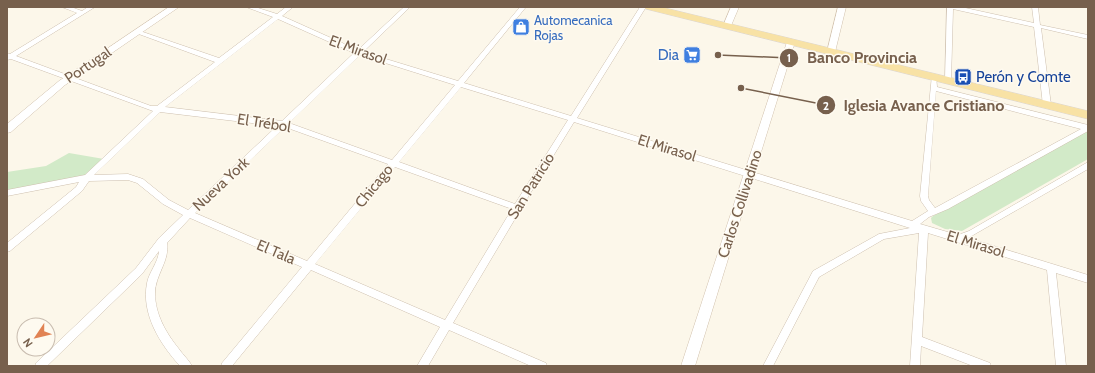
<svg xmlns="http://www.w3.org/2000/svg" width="1095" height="373" viewBox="0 0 1095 373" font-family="Cabin,sans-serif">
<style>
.green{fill:#d2eac8}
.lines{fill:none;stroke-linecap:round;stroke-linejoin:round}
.street-casing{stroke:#cec0af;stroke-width:1}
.secondary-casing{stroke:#d1c1ad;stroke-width:1}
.primary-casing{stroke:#dcd6d1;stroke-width:1}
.street{fill:#fff;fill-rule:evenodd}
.secondary{fill:#fff;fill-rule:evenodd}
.primary{fill:#f8e2a5;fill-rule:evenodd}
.labels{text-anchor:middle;stroke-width:3;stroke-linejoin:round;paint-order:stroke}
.far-shop-label{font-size:13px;fill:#366cbe;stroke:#fefaf0;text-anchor:start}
.street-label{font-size:15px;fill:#77604d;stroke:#fefaf0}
.shop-label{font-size:15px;fill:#366cbe;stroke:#fefaf0;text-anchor:end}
.transit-label{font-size:15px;fill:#164399;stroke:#fefaf0;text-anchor:start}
.leader{fill:none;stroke:#77604d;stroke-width:1.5}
.callout-dot{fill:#77604d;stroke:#fefaf0;stroke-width:1.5}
.mark-label{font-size:12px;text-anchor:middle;font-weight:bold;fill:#fff}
.callout-label{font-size:16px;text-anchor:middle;font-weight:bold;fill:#77604d;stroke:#fefaf0;stroke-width:3;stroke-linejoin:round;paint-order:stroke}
</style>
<rect width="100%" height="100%" fill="#fcf7ea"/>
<g class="green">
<path d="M1086,132h2v27l-126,72 -17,-2 -13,-6 -1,-5 2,-2z"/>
<path d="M69,153l35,6 -19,17 -78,14v-18l39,-6z"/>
</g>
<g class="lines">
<defs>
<g id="street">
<path d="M62,7h9l11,4 6,-4h7l-79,49 135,50h6l58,-44 -79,-29v-2h4l79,27 54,-41 -27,-10h9l22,7 9,-7h7l-11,9 76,34 46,-43h6l-47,45 95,29 62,-74h6l-62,76 107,33 69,-109h6l-69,111 335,103 16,-10 -7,-10 -1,-5 12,-121h4l1,12 151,38v6l-140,78 -19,8 -9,7 38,11 11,-4 119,-69v7l-120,69 120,37v8l-32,-10 10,93h-10l-9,-96 -119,-37 -6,104 68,26 1,3h-18l-52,-20 -1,20h-10l9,-133 -35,6 -65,38 -46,89h-10l50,-95 66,-37 31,-6 -336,-106 -46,75 -75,126 93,40 1,3h-16l-82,-36 -21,36h-11l23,-39 -129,-57 -79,96h-11l1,-3 80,-96 -112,-49 -23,25c3,18 -12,32 -12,50 0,21 11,40 24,56 4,6 10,11 13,17h-12c-20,-22 -39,-52 -33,-83 2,-11 11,-20 12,-32l-17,23 -95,92h-12l1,-3 100,-95 23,-30 24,-23 -20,-11 -26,-21 -9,-3 -39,1 -7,10 -72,60 -3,1v-9l69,-56 3,-5 -72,14v-6l78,-15 68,-64 -142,-52 -4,1v-7l3,1 67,-41zM278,19l76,34 -72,68 -117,-14zM360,55l95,30 -63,75 -103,-37zM461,87l107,33 -53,84 -116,-42zM936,91l145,38 -146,79 -6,-8 -1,-4zM160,112l117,14 -89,84 -19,-10 -26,-21 -15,-5 -34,1zM285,127l103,37 -81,97 -112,-48zM395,167l117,42 -67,111 -130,-56z"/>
<path d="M947,7h14l73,16 -2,-16h6l2,18 48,10v4l-47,-11 10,77 -4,2 -4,-2 -9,-78 -81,-18 -2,72 -3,2h-2l-1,-2z"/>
</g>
<g id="secondary">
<path d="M169,7h10l-114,78 -54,47 -4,1v-9l52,-43z"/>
<path d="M731,7h8l-9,21h-6l-1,-2z"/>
<path d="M838,7h8l-11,45 -4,3 -4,-3z"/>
<path d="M791,39l4,3 -100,324h-14l106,-324z"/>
</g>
<path id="primary" d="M644,7h17l427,104v8l-442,-110z"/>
</defs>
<use href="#street" class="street-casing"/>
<use href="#secondary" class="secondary-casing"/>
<use href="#primary" class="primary-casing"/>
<use href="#street" class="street"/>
<use href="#secondary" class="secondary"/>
<use href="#primary" class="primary"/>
</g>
<defs>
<symbol id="shop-square" viewBox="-11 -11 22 22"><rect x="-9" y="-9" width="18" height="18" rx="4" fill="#3f7fe0" stroke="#fefaf0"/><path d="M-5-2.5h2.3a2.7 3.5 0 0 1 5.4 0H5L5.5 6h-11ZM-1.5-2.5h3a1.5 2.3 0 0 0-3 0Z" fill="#fff"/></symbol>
<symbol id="supermarket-square" viewBox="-11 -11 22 22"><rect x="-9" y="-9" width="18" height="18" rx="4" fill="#3f7fe0" stroke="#fefaf0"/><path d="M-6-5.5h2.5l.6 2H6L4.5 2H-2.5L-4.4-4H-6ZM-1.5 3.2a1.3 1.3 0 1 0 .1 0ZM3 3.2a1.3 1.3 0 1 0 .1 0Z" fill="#fff"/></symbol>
<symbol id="bus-square" viewBox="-11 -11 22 22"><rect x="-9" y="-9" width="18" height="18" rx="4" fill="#1a4fb4" stroke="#fefaf0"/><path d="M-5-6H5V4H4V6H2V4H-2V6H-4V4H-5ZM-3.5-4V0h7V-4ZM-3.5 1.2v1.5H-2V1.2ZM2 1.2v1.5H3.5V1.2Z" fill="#fff"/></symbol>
</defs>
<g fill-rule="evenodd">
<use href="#shop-square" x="511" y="17" width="20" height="20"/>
<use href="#supermarket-square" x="682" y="45" width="20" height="20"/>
<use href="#bus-square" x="953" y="67" width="20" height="20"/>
</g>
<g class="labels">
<g class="far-shop-label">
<text x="534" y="25">Automecanica<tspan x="534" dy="15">Rojas</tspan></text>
</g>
<g class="street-label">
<text transform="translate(358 50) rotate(20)" y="5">El Mirasol</text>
<text transform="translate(88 65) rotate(-34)" y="5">Portugal</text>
<text transform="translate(264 123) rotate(9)" y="5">El Trébol</text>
<text transform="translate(667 148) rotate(17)" y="5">El Mirasol</text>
<text transform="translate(221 184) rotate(-43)" y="5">Nueva York</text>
<text transform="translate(374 186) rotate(-51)" y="5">Chicago</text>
<text transform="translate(531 186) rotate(-58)" y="5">San Patricio</text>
<text transform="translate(740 204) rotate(-72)" y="5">Carlos Collivadino</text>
<text transform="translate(976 244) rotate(17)" y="5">El Mirasol</text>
<text transform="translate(276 252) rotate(23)" y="5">El Tala</text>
</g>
<g class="shop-label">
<text x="679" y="60">Dia</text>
</g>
<g class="transit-label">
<text x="976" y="82">Perón y Comte</text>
</g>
</g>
<path class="leader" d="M718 55L789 58M741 88L826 105"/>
<g class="callout-dot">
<circle cx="718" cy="55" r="4"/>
<circle cx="741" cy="88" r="4"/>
<circle cx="789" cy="58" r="10"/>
<circle cx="826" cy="105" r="10"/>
</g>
<g class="mark-label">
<text x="789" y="62">1</text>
<text x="826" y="110">2</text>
</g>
<g class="callout-label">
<text x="862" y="63">Banco Provincia</text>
<text x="924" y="111">Iglesia Avance Cristiano</text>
</g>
<rect width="1095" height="373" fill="none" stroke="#77604d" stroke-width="16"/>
<g transform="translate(36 337) rotate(235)"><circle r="19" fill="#fefaf0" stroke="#c8bcaf"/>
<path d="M0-3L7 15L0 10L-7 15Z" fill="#e18354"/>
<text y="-6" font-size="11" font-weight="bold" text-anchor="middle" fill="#77604d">N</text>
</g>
</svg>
